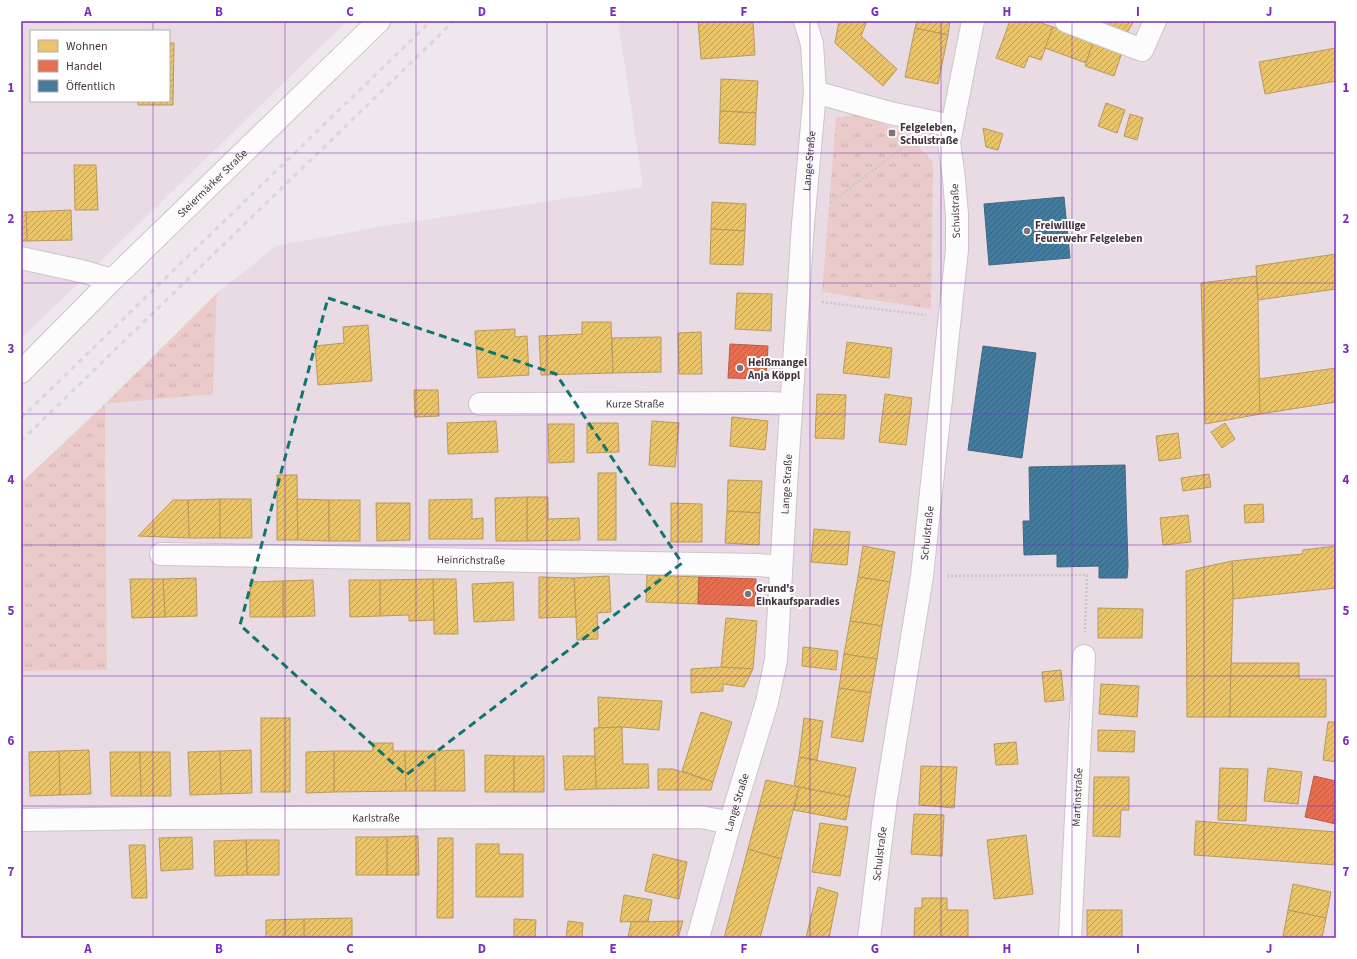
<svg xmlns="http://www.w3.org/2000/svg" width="1357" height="959" viewBox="0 0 1357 959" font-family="'Source Sans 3',sans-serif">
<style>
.residential{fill:#e9dbe4;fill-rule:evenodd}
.grass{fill:url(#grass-tufts)}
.garden{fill:url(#garden-furrows)}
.homes{fill:url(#homes-hatch);stroke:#b8995d}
.shops{fill:url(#shops-hatch);stroke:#b65d4c}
.public{fill:url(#public-hatch);stroke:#456681}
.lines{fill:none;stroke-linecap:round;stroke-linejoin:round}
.minor-casing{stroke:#cdc4ca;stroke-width:24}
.path{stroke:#cdc6cb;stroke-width:2.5;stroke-dasharray:2 2;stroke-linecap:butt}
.minor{stroke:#fcfcfc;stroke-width:22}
.rail{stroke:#d8d7d8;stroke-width:3;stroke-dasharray:5 5;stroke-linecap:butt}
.marked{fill:none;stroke:#0f766e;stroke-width:3;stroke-dasharray:8 5;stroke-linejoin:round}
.grid{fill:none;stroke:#7b2cbf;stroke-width:1;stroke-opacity:0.55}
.poi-dot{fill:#80737c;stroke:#fff;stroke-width:1.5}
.labels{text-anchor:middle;stroke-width:4;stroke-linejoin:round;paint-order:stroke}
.poi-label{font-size:11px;font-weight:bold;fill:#44343f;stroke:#fff;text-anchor:start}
.street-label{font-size:11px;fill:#44343f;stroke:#fff}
.neatline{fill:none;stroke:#7b2cbf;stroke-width:1.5}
.grid-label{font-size:13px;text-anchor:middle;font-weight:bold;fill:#7b2cbf}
</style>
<defs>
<pattern id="grass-tufts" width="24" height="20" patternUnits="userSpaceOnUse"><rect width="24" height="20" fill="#eacbc9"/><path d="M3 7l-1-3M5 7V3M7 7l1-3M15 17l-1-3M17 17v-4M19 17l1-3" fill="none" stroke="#caafae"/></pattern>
<pattern id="garden-furrows" width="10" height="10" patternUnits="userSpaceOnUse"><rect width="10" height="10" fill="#eacbc9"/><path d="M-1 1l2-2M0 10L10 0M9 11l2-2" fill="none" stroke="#caafae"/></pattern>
<pattern id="homes-hatch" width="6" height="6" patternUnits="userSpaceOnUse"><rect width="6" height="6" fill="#e9c46a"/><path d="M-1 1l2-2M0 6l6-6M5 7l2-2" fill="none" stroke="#bea059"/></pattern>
<pattern id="shops-hatch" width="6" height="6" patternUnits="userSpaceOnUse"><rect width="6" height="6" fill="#e76f51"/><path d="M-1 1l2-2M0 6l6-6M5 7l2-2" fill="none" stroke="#bd5c45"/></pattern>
<pattern id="public-hatch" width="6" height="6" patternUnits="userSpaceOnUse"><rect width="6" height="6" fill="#457b9d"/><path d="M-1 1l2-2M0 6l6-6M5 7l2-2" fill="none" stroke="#39607a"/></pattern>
</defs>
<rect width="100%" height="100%" fill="#eee8ec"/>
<g class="residential">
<path d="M135,21h212l-326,318v-316zM31,31h138v70h-138z"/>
<path d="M618,21h718v917h-1315v-267l86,-1 -2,-266 108,-10 4,-101 59,-47 108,-20 259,-39z"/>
</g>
<g class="grass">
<path d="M860,113l49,23 24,26 -2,147 -109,-17 14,-174z"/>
<path d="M217,293l-4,101 -108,10 2,266 -86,1v-188l84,-79z"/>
</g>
<path class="garden" d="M21,21h114l-114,2z"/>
<g class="homes">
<path d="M698,21h55l2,34 -54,4z"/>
<path d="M839,21h28l-6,15 36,33 -14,17 -48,-43z"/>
<path d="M917,21h33l-2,14 -33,-7z"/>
<path d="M1010,21h26l17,6 -12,33 -12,-4 -5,12 -28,-10z"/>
<path d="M1106,21h28l-9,15 -23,-9z"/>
<path d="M1053,27l40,15 -7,21 -41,-15z"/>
<path d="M915,28l33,7 -10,49 -33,-7z"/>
<path d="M1093,42l29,10 -8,24 -29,-10z"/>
<path d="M169,43h5l-1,62h-35v-4h31z"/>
<path d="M1336,48v33l-71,13 -6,-32z"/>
<path d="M721,79l37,2 -2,32 -36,-2z"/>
<path d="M1106,103l19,7 -8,23 -19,-7z"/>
<path d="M720,111l36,2 -1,32 -36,-2z"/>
<path d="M1130,114l13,4 -6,22 -13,-4z"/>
<path d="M983,128l20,6 -5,16 -12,-3z"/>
<path d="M74,165h22l2,45h-23z"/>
<path d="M712,202l34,2 -1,27 -34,-2z"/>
<path d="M71,210l1,30 -45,1 -1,-29z"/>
<path d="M21,212h5l1,29h-6z"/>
<path d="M711,229l34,2 -2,34 -33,-1z"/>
<path d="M1336,254v35l-78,11 -2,-34z"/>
<path d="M1256,276l2,24 2,114 -55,10 -4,-141z"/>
<path d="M737,293l35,1 -1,37 -36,-2z"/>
<path d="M582,322h29l2,51 -72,2 -2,-39 43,-2z"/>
<path d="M368,325l4,56 -54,4 -3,-39 29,-3 -1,-16z"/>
<path d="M515,329v8l12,-1 2,39 -51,3 -3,-47z"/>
<path d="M701,332l1,42h-23l-1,-41z"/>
<path d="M661,337v35l-48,1 -1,-35z"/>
<path d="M847,342l45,6 -3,30 -46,-5z"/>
<path d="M1336,368v34l-76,12 -1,-35z"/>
<path d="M414,390h24l1,26 -24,1z"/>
<path d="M817,394l29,1 -2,44 -29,-1z"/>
<path d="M885,394l27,4 -6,47 -27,-3z"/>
<path d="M732,417l36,4 -3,29 -35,-4z"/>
<path d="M496,421l2,31 -50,2 -1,-31z"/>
<path d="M652,421l27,2 -4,44 -26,-2z"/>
<path d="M587,423h31l1,29 -32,1z"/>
<path d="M1225,423l10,16 -13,9 -11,-16z"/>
<path d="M548,424h26v38l-25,1z"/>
<path d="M1178,433l3,25 -22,3 -3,-25z"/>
<rect x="598" y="473" width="18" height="67"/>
<path d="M1209,474l2,13 -28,4 -2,-13z"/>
<path d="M277,475h20l1,65h-21z"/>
<path d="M728,480l34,1 -2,32 -33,-2z"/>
<path d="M527,497h21v22l31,-1 1,22 -53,1z"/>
<path d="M527,497v44h-31l-1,-43z"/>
<path d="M220,499v39h-31l-1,-38z"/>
<path d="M220,499h31l1,39h-32z"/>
<path d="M297,499l32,1v41l-31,-1z"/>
<path d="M472,499v20l11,-1v21h-54v-39z"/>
<path d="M173,500h15l1,38 -51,-2z"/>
<rect x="329" y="500" width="31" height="41"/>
<path d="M376,503h34v37l-33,1z"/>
<path d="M671,503l31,1v38h-31z"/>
<path d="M1263,504l1,18 -19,1 -1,-18z"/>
<path d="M727,511l33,2 -1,32 -34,-2z"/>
<path d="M1188,515l3,27 -28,3 -3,-27z"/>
<path d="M814,529l36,3 -3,33 -36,-3z"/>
<path d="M863,546l32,6 -5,30 -32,-5z"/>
<path d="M1336,546v42l-103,11 -1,-38 70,-7 1,-4z"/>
<path d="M1232,561l1,38 -3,118h-43l-1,-146z"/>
<path d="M647,575l52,2 -1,27 -52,-2z"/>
<path d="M609,576l2,36 -14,1 1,26 -21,1 -3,-62z"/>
<path d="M539,577l35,1 2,39 -37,1z"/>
<path d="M858,577l32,5 -8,44 -32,-5z"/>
<path d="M196,578l1,38 -32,1 -2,-38z"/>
<path d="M130,579h33l2,38 -33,1z"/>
<path d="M433,579h23l2,55h-24z"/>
<path d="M433,579l1,41 -25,1v-6l-29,1v-36z"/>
<path d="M313,580l2,36 -32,1v-36z"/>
<path d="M349,580h31v36l-30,1z"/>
<path d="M283,581v36h-33v-35z"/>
<path d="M513,582l1,38 -40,2 -2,-38z"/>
<path d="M1098,608l45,1 -1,29h-44z"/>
<path d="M726,618l31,3 -4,48 -32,-2z"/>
<path d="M850,621l32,5 -5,33 -33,-5z"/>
<path d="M803,647l35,4 -2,19 -34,-4z"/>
<path d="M844,654l33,5 -6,34 -32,-5z"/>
<path d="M1231,663h68v16h27v38h-96z"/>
<path d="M721,667l32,2 -9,18 -21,-3v7l-32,2v-24z"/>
<path d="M1061,670l3,30 -19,2 -3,-30z"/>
<path d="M1101,684l38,2 -2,31 -38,-3z"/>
<path d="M839,688l32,5 -8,49 -32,-5z"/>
<path d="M598,697l64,4 -3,29 -37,-3 -23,1z"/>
<path d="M701,712l31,10 -19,60 -31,-11z"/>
<rect x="261" y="718" width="29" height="74"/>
<path d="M804,718l19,3 -6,39 -18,-3z"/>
<path d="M1328,722h8v40l-13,-2z"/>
<path d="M622,727l1,37h25l1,24 -53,1 -2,-61z"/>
<path d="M1098,730l37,1 -1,21 -36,-1z"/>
<path d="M1016,742l2,22 -22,1 -2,-21z"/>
<path d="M372,743h21v8h12l1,40 -72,1v-41h39z"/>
<path d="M89,750l2,44 -31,1 -1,-44z"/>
<path d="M251,750l1,43 -31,1 -1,-43z"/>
<path d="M464,750l1,41h-30v-40z"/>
<path d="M59,751l1,44 -30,1 -1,-44z"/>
<path d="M220,751l1,43 -31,1 -2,-43z"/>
<path d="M334,751v41l-28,1v-41z"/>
<path d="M405,751h30v40h-29z"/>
<path d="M110,752h30l1,44h-30z"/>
<path d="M140,752h30l1,44h-30z"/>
<path d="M485,755l29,1v36h-29z"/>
<rect x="514" y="756" width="30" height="36"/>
<path d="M563,756h32l1,33 -31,1z"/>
<path d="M799,757l57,11 -6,29 -56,-11z"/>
<path d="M921,766l36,1 -3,41 -35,-3z"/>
<path d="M1220,768l28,1 -2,52 -28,-1z"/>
<path d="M1268,768l34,4 -4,32 -34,-3z"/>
<path d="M658,769h15l40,13 -2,8h-53z"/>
<path d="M1094,777h35v33h-8l-1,27 -27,-1z"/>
<path d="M766,780l33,7 -18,72 -33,-10z"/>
<path d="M799,787l51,10 -4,23 -52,-10z"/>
<path d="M914,814l30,1 -2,41 -31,-2z"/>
<path d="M1196,821l140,11v33l-142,-10z"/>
<path d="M820,823l28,4 -8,49 -28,-4z"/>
<path d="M1026,835l7,59 -39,5 -7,-59z"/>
<path d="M418,836l1,39h-32v-38z"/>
<path d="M192,837l1,32 -32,2 -2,-33z"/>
<rect x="356" y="837" width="31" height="38"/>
<path d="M438,838h15v80h-16z"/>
<path d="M246,840h33v35h-32z"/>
<path d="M246,840l1,35 -32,1 -1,-35z"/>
<path d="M476,844h23v10h24v43h-47z"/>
<path d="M129,845h16l2,53h-15z"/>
<path d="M748,849l33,10 -21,79h-36z"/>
<path d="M653,854l34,8 -8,37 -34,-8z"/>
<path d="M1293,884l38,8 -5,26 -38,-8z"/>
<path d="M818,887l20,6 -9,45h-23z"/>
<path d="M624,895l28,5 -4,21 -28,1z"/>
<path d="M922,898h25v12h21v28h-54l1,-30h7z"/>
<rect x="1087" y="910" width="35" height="28"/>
<path d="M1288,910l38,8 -4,20h-28l-11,-2z"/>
<path d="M352,918v20h-48v-19z"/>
<path d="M304,919v19h-38v-18z"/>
<path d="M514,919l22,1 -1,18h-21z"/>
<path d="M568,921l15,2 -1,15h-16z"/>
<path d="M683,921l-5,17h-50l3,-16z"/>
</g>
<g class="shops">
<path d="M730,344l38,2 -2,33 -38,-1z"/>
<path d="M699,577l57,2 -1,27 -57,-2z"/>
<path d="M1314,776l22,5v43l-31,-7z"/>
</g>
<g class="public">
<path d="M1064,197l6,61 -81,7 -5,-61z"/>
<path d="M983,346l53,7 -14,105 -54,-8z"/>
<path d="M1125,465l3,101 -1,12h-28v-12l-42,1v-13l-33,1 -1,-34h7l-1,-54z"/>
</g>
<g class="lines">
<defs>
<g id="minor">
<path d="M1066,21l76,29 13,-29"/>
<path d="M815,92l75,21 62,13"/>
<path id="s1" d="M21,258l64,14 27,8 267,-259"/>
<path d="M21,372l91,-92"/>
<path id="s2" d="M480,404l287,-1 24,1"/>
<path id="s3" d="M161,554l597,11 23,2"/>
<path id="s4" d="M21,820l142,-2 538,-1 29,6"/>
<path id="s5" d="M698,938l32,-115 37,-121 9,-42 10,-174 17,-262 12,-132 -3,-48 -7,-23"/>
<path id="s6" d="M869,938l17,-139 36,-223 35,-326v-35l-3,-36 -5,-37 24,-121"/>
<path id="s7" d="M1070,938l14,-282"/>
</g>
</defs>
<use href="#minor" class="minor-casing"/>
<g class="path">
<path d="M830,203l79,-60"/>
<path d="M822,302l104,13"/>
<path d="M947,576l140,-1 -2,57"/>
</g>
<use href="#minor" class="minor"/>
<g class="rail">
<path d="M21,418l410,-397"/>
<path d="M21,441l433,-420"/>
</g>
</g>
<path class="marked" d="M328,298l228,76 126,189 -276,212 -166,-150z"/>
<path class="grid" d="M153,21v10M285,21v917M416,21v917M547,21v917M678,21v917M810,21v917M941,21v917M1072,21v917M1204,21v917M153,101v837M21,153h1315M21,283h1315M21,414h1315M21,545h1315M21,676h1315M21,806h1315"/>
<g class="poi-dot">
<rect x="888" y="129" width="8" height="8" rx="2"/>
<circle cx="1027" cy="231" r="4"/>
<circle cx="740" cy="368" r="4"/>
<circle cx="748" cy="594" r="4"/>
</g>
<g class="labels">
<g class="poi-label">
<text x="900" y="131">Felgeleben,<tspan x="900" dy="13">Schulstraße</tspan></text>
<text x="1035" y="229">Freiwillige<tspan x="1035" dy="13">Feuerwehr Felgeleben</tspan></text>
<text x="748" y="366">Heißmangel<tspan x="748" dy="13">Anja Köppl</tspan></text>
<text x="756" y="592">Grund's<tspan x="756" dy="13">Einkaufsparadies</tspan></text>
</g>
<g class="street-label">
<text dy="4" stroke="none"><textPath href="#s5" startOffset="789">Lange Straße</textPath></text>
<text dy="4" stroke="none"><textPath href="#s1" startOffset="233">Steiermärker Straße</textPath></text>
<text transform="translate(955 211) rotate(-92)" y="4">Schulstraße</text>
<text dy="4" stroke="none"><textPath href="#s2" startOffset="155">Kurze Straße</textPath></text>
<text dy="4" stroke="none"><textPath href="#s5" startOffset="465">Lange Straße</textPath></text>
<text dy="4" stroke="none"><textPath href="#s6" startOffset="409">Schulstraße</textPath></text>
<text dy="4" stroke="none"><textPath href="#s3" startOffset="310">Heinrichstraße</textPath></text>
<text dy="4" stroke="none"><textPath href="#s7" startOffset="141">Martinstraße</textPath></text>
<text dy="4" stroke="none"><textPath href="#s5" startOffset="141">Lange Straße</textPath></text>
<text dy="4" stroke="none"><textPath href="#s4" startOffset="355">Karlstraße</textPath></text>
<text dy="4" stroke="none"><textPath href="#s6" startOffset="85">Schulstraße</textPath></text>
</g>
</g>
<rect width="1357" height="959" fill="none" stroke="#ffffff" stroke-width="44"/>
<rect x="30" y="30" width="140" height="72" fill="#ffffff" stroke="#b4aeb2"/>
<rect x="38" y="40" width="20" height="12" fill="#e9c46a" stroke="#b4aeb2"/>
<text x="66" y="50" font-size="12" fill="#44343f">Wohnen</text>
<rect x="38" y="60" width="20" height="12" fill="#e76f51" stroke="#b4aeb2"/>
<text x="66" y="70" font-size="12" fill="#44343f">Handel</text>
<rect x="38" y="80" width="20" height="12" fill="#457b9d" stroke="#b4aeb2"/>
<text x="66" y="90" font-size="12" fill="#44343f">Öffentlich</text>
<rect x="22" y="22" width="1313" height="915" class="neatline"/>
<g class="grid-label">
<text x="88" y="16">A</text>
<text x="219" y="16">B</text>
<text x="350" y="16">C</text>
<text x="482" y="16">D</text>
<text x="613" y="16">E</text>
<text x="744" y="16">F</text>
<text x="875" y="16">G</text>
<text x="1007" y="16">H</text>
<text x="1138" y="16">I</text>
<text x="1269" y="16">J</text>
<text x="11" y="92">1</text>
<text x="1346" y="92">1</text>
<text x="11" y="223">2</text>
<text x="1346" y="223">2</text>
<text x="11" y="353">3</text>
<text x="1346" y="353">3</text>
<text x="11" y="484">4</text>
<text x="1346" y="484">4</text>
<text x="11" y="615">5</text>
<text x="1346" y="615">5</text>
<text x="11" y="745">6</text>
<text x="1346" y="745">6</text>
<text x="11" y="876">7</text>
<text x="1346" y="876">7</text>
<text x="88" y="953">A</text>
<text x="219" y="953">B</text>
<text x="350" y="953">C</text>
<text x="482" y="953">D</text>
<text x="613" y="953">E</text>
<text x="744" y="953">F</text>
<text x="875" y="953">G</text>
<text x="1007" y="953">H</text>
<text x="1138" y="953">I</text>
<text x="1269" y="953">J</text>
</g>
</svg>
